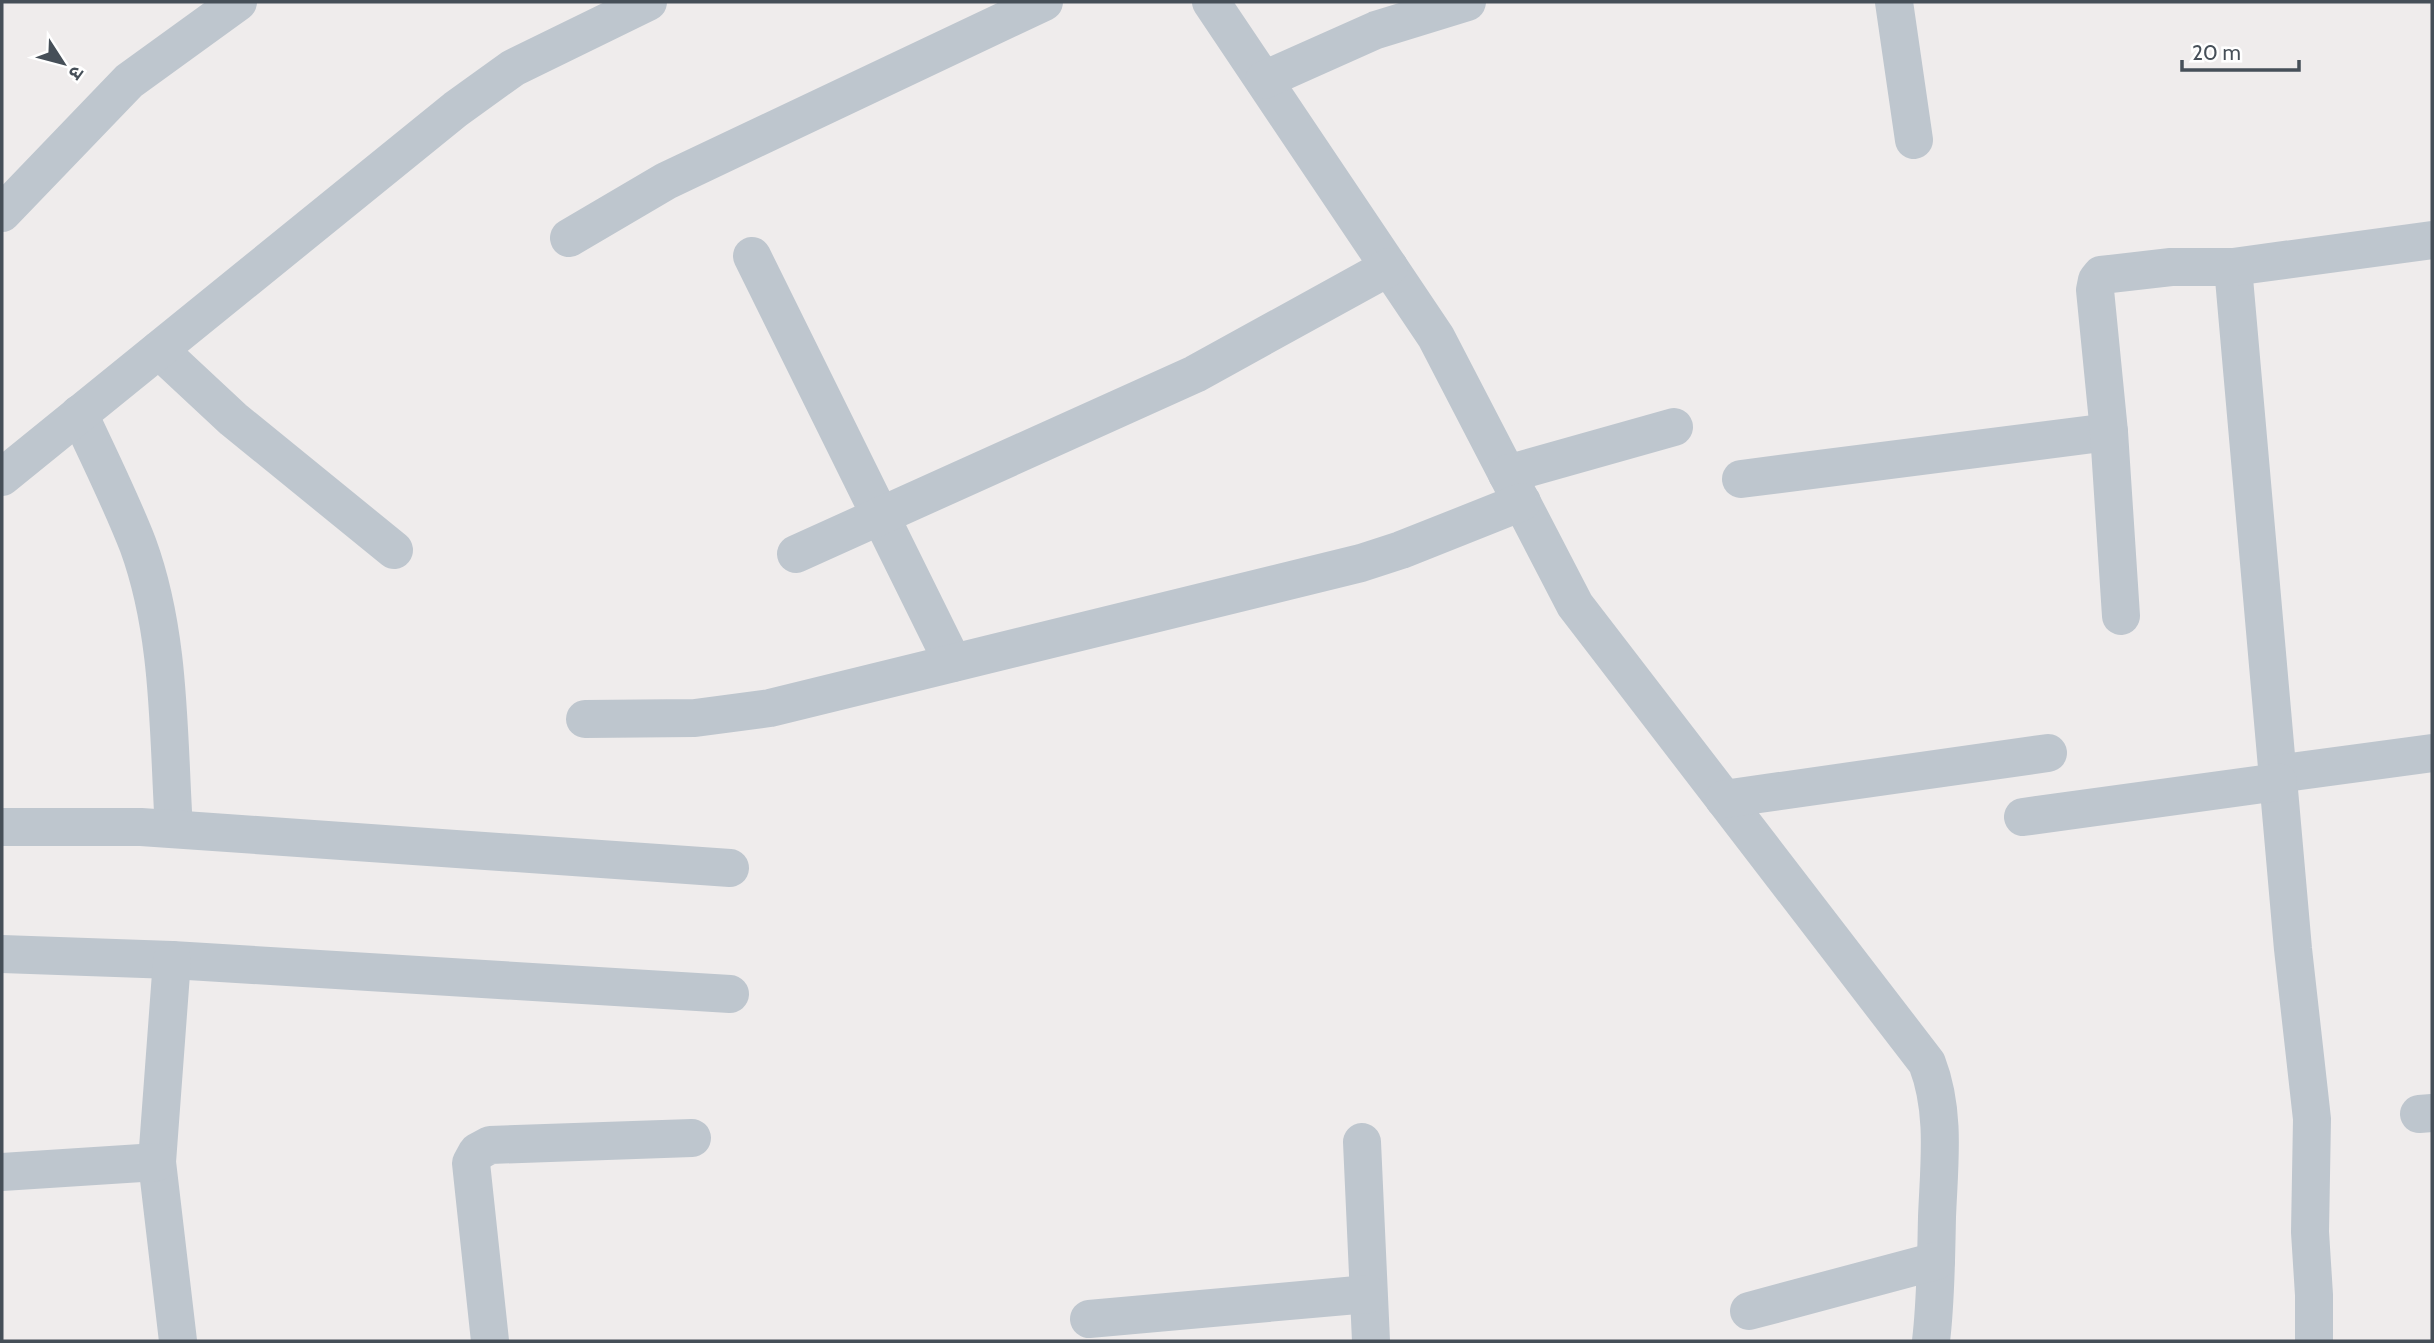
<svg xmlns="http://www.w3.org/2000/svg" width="2434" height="1343" viewBox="0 0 2434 1343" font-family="Cabin,'Noto Sans Devanagari',sans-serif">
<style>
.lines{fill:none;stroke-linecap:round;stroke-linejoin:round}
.minor{stroke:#bec6ce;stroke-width:38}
</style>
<rect width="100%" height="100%" fill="#efecec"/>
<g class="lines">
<g class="minor">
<path d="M1211,2l225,335 139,268 352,458c19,49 12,102 10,154 -1,42 -1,83 -6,124"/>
<path d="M1894,2l20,138"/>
<path d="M1264,80l112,-50 91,-28"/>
<path d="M2,213l127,-132 109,-79"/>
<path d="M569,238l97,-57 378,-179"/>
<path d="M752,256l201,407"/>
<path d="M2233,267l60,682 19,170 -2,113 4,63v46"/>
<path d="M159,350l74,69 161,131"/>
<path d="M79,414c20,43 42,87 59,131 33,90 30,190 36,284"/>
<path d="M1507,474l167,-47"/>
<path d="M2,477l454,-368 57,-41 135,-66"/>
<path d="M1741,479l368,-47"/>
<path d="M796,554l399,-180 194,-107"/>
<path d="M2121,616l-12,-184 -14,-142 2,-10 4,-5 70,-8h62l199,-27"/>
<path d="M585,719l110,-1 75,-10 591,-145 40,-13 121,-48"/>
<path d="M2277,774l155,-21"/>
<path d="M1724,799l324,-46"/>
<path d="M2023,817l255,-35"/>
<path d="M2,827h139l589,41"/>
<path d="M2,954l170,6 558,34"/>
<path d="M172,960l-15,202 21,179"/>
<path d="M2419,1114l13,-1"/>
<path d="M1362,1142l9,199"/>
<path d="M2,1172l155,-10"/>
<path d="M1749,1311l187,-50"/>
<path d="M1089,1319l279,-25"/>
<path d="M490,1341l-19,-178 6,-11 13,-7 202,-7"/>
</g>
</g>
<rect width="2434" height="1343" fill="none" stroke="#464f58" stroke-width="7"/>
<g transform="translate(63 63) rotate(126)" stroke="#ffffff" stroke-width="5" paint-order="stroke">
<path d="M0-5L12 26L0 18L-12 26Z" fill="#464f58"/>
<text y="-10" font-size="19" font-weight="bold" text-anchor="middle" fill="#464f58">उ</text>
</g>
<path d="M2182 60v10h117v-10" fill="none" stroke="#464f58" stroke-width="3.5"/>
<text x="2192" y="60" font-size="21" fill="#464f58" stroke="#ffffff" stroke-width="5" paint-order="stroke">20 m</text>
</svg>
